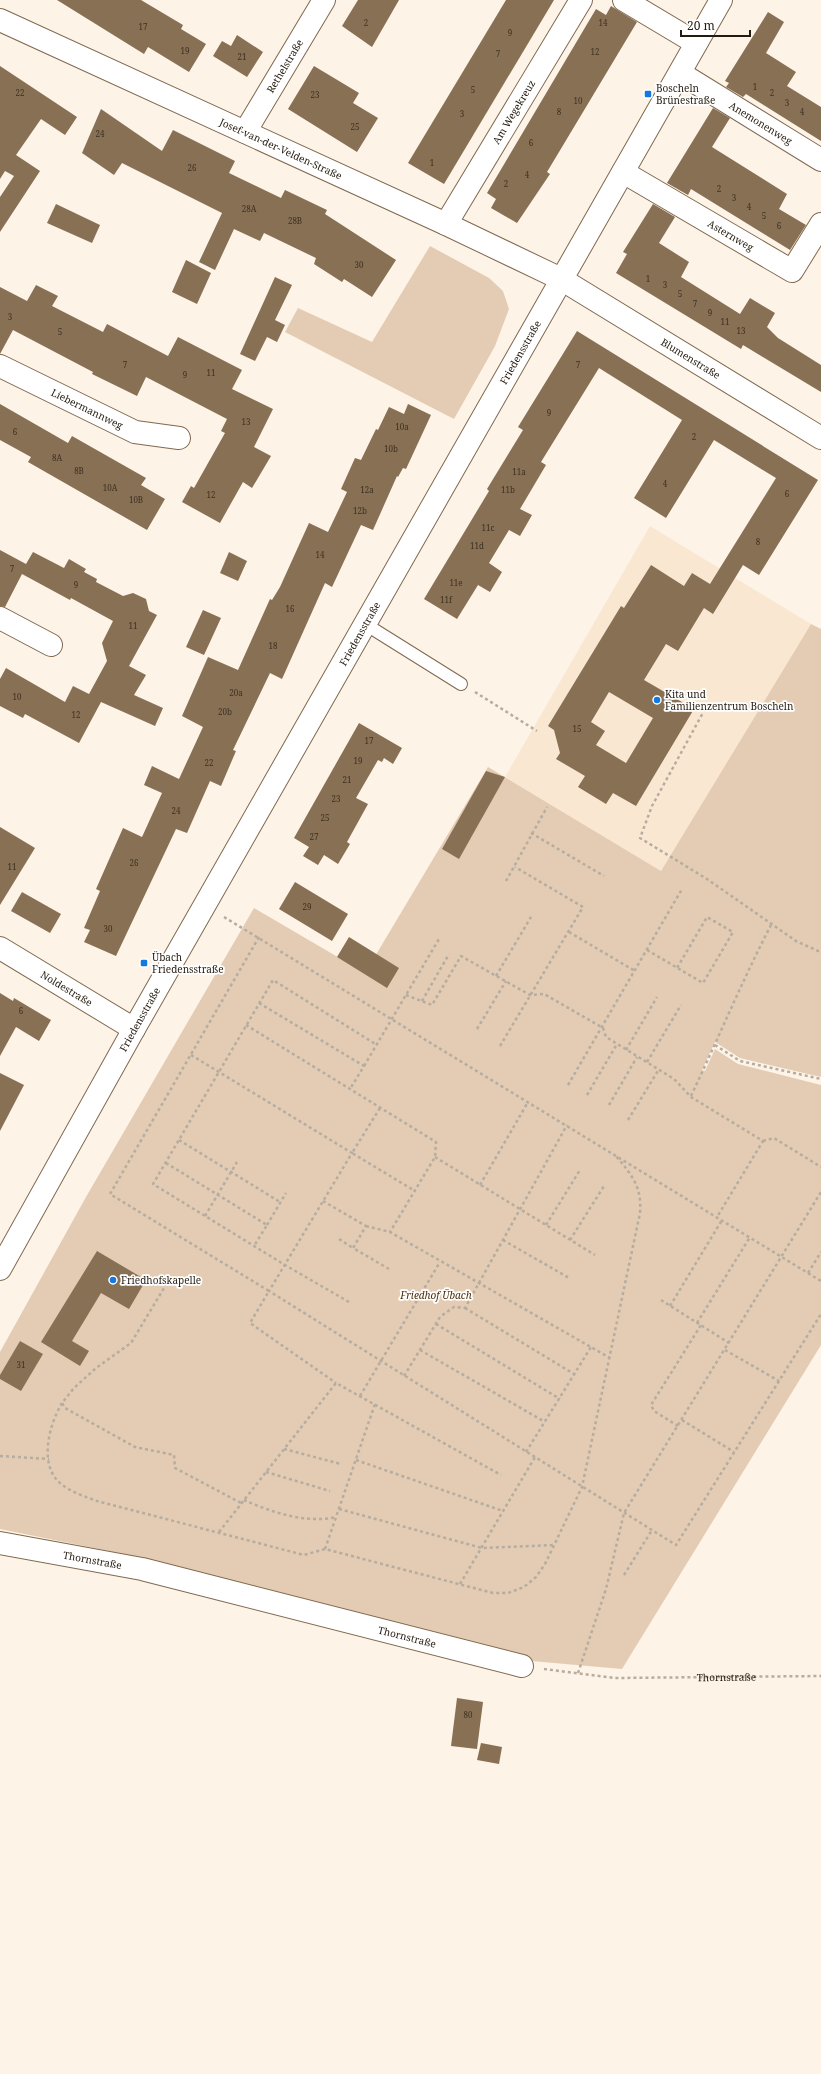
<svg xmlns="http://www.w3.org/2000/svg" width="821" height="2074" viewBox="0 0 821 2074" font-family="'Noto Serif',serif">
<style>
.built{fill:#fae7d2}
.green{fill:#e3ccb3}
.building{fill:#887055;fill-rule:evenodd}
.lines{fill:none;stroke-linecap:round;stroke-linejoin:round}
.service-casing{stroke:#80694f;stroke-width:14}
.minor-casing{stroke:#80694f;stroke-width:24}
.path{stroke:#b6aca0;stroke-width:2.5;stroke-dasharray:3 3;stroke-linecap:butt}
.service{stroke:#fff;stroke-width:12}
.minor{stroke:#fff;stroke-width:22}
.poi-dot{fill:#1378e1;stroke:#fff;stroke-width:1.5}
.labels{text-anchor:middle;stroke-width:3.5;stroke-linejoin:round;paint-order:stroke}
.number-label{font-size:8px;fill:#3d3021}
.street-label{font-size:10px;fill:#241b10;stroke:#fff}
.poi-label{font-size:10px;fill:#241b10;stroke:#fff;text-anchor:start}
.park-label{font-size:10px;font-style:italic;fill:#4a2e08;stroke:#fff}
</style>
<rect width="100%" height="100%" fill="#fdf3e7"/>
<path class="built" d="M650,526l161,98 -150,247 -156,-94z"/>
<g class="green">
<path d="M430,246l59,32 14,13 6,18 -14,37 -41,73 -169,-87 13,-24 74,34z"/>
<path d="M811,624l10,5v448l-81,-19 -25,-16 -13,28 3,1 10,-22 23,15 83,21v260l-199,324 -102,-9 -362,-99 -158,-32v-177l86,-155 168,-289 111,65 123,-206 173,104z"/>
</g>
<g class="building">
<path d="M57,0h84l42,25 -2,4 25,15 -17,28 -41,-25 -4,7z"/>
<path d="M358,0h41l-27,47 -30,-21z"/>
<path d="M506,0h48l-110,184 -36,-21z"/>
<path d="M611,6l26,16 -90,150 3,2 -33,49 -26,-15 5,-9 -9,-6 109,-184 10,6z"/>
<path d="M768,12l16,10 -18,31 30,19 -9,14 34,21v34l-75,-47 -3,3 -17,-10 3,-4 -4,-2z"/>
<path d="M237,35l26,17 -16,25 -34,-21 9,-15 9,5z"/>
<path d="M0,66l77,51 -12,18 -24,-16 -25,36 24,16 -40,61v-35l14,-21 -9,-5 -5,8z"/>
<path d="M314,66l45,27 -6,10 25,15 -21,34 -69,-43z"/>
<path d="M713,108l17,10 -18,29 75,47 -8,15 27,16 -16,25 -99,-61 -3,6 -21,-12z"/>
<path d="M101,109l61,42 11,-21 62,31 -6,12 52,25 4,-8 42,20 -2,4 71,46 -24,37 -28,-18 -2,3 -28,-18 2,-6 -52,-25 -4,8 -26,-12 -19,41 -16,-8 23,-49 -100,-50 -8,12 -32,-22z"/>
<path d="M56,204l44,21 -8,18 -45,-20z"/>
<path d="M653,204l22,13 -16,26 30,19 -8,15 59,37 10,-16 25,15 -8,14 11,11 43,27v27l-78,-47 -2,4 -125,-76 11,-19 -4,-2z"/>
<path d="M186,260l25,13 -14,31 -25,-12z"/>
<path d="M275,277l17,8 -17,35 10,5 -8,17 -10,-5 -12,24 -15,-7z"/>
<path d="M36,285l22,11 -6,10 51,26 4,-8 61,32 10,-19 64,33 -10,19 41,20 -19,38 17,9 -19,32 -9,-6 -23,41 -38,-21 9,-16 3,2 31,-55 -4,-2 6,-12 -81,-42 -9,19 -45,-22 1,-2 -80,-42 -13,24v-67l27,14z"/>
<path d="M577,331l241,149 -59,95 -16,-10 -30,49 -9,-6 -26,43 -12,-7 -22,36 50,29 -58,97 -23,-13 -7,11 -28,-17 7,-11 -29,-17 4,-6 -6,-23 -6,-4 73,-120 3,2 27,-43 33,21 8,-13 18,11 66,-106 -62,-38 -48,78 -32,-20 48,-78 -83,-52 -58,94 5,3 -26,44 12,6 -12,21 -11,-6 -20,33 13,9 -12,20 -12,-7 -21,34 -33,-20 65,-108 -2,-2 36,-59 -5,-3zM609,692l44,26 -27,45 -30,-18 9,-14 -14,-9z"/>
<path d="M0,404l68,39 4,-7 74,42 -5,7 24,14 -18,31 -119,-68 3,-5 -31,-17z"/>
<path d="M408,404l23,11 -25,54 -3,-1 -5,9 -1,-1 -24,54 -12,-5 -29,62 -7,-4 -43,96 -12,-6 -37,77 3,1 -15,35 -11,-5 -23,52 -11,-4 -60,127 -32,-14 6,-12 -6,-2 16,-37 -4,-2 27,-61 19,9 20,-44 -18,-8 8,-19 27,13 24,-52 -21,-11 26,-59 30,13 32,-71 2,1 8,-13 29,-64 19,9 19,-40 -6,-3 14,-31 6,2 15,-31 2,1 11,-23 15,7z"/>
<path d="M0,550l26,14 7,-12 31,16 5,-9 17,10 -2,3 13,7 -1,3 27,14 10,-3 13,6 3,12 8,4 -28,51 17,9 -12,20 29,13 -8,18 -54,-24 -22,41 -54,-29 -2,4 -23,-12v-27l6,-11 59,34 8,-16 16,8 18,-33 -5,-18 11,-22 -42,-23 -1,2 -48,-26 -17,33 -5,-1z"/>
<path d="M229,552l18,9 -9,20 -18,-8z"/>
<path d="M203,610l18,8 -17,37 -18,-8z"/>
<path d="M359,723l43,25 -9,16 -9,-6 -2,4 -4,-2 -22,38 12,6 -21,38 3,2 -12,20 -14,-9 -6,10 -15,-9 6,-9 -15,-9z"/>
<path d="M486,771l19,6 -46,82 -17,-10z"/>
<path d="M0,827l35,21 -35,57z"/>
<path d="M295,882l53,32 -16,27 -53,-32z"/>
<path d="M22,892l39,22 -11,19 -39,-22z"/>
<path d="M349,937l50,31 -12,20 -50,-31z"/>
<path d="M0,993l13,8 1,-3 37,22 -12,21 -23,-14 -16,29z"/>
<path d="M0,1073l24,12 -24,46z"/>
<path d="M97,1251l49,29 -17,29 -28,-16 -29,48 17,10 -9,15 -39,-24z"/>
<path d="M20,1341l23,13 -22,37 -21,-12v-4z"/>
<path d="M457,1698l26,4 -6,47 -26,-3z"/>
<path d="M481,1743l21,4 -3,17 -22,-4z"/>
</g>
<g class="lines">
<defs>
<path id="service" d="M365,624l96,60"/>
<g id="minor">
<path d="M624,0l72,43"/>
<path id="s2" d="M0,20l446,204 115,55 260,159"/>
<path id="s3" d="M680,73l141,87"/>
<path id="s4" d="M245,132l79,-132"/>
<path id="s5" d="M623,172l169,99 29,-47"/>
<path id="s6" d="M446,224l135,-224"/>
<path id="s7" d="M0,366l135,66 44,6"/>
<path d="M0,618l51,27"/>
<path id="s8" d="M0,948l134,81"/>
<path id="s9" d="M0,1269l134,-240 587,-1029"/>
<path id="s10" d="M0,1543l142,26 380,97"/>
</g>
</defs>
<use href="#service" class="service-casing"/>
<use href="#minor" class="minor-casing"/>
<g class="path">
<path d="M475,692l62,39"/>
<path d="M705,709l-53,97 -12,32 67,41 89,62 22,10 3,-1"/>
<path d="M531,833l73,43"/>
<path d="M506,881l41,-74"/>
<path d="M224,917l597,364"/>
<path d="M569,932l66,39"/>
<path d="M259,937l-149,257 159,97 -19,32 86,60"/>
<path d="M647,950l56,33 30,-51 -26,-15 -30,51"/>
<path d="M496,976l35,-59"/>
<path d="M406,995l26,10 29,-49 69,39 14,-1 59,34 3,9 68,42 17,18 72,44 -46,76"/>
<path d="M422,1001l27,-47"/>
<path d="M259,1003l105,63 -14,23"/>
<path d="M246,1025l190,117 -1,15 -45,75"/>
<path d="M477,1029l29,-48"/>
<path d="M715,1045l25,16 81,18"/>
<path d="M500,1046l83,-139 -68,-40"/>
<path d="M626,1050l31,-53"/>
<path d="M191,1055l161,98 -83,138 407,254 145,-231"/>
<path d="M647,1062l34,-57"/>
<path d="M364,1066l75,-127"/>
<path d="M568,1085l114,-196"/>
<path d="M587,1095l30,-51"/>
<path d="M691,1096c27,-57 51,-115 80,-171"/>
<path d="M609,1105l28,-48"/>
<path d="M380,1108l-28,45 63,38"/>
<path d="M628,1120l31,-51"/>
<path d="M179,1140l101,62"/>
<path d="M763,1141l11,-3 47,29"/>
<path d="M435,1157l160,98"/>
<path d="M166,1163l101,62 -13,21"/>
<path d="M480,1185l48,-83"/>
<path d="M323,1201l43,25 -13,22 36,21"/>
<path d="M205,1216l32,-54"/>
<path d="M267,1225l19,-32"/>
<path d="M546,1225l34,-55"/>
<path d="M366,1226l24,6 220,126"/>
<path d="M339,1239l14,9"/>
<path d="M503,1240l66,38"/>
<path d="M570,1240l34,-54"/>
<path d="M808,1273l13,-21"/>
<path d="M170,1278l-39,65 -35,25 -22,20 -12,15 3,5 70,39 39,8 1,13 66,35"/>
<path d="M661,1300l68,43"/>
<path d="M349,1302l-64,-37 -132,-81 120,-204 104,65"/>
<path d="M670,1306l52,-86"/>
<path d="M465,1308l109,66"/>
<path d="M697,1323l53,-86"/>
<path d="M436,1324l124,75"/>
<path d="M420,1350l125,72"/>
<path d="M725,1350l54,31"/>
<path d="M404,1376l36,-59 14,-10 11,1 102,-183"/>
<path d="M360,1396l80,-134"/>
<path d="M62,1403c-13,22 -24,62 -1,81 10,8 25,13 36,17l207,54 21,-6 168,44h15l16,-6 12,-10 9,-13 37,-77 58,-274c2,-26 -8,-38 -24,-57"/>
<path d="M682,1420l52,32"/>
<path d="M678,1426l-24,-15 -3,-6 50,-80"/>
<path d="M284,1449l57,15"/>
<path d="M526,1452l65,-105"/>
<path d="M0,1456l49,3"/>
<path d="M356,1460l147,51"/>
<path d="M266,1472l64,19"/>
<path d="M244,1500c27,12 62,24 92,17"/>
<path d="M339,1509l143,39 72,-3"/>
<path d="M219,1532l117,-149 165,92"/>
<path d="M325,1549l50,-145"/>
<path d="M624,1575l28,-45"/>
<path d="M460,1584l75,-127"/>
<path id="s1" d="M544,1669l71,9 206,-2"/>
<path d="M578,1673l28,-84 18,-76 197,-321"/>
</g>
<use href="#service" class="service"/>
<use href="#minor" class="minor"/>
</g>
<g class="poi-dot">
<rect x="644" y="90" width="8" height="8" rx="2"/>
<circle cx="657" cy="700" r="4"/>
<rect x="140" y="959" width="8" height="8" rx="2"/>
<circle cx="113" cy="1280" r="4"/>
</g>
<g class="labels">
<g class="number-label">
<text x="366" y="26">2</text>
<text x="603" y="26">14</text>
<text x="143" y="30">17</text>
<text x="510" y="36">9</text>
<text x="185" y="54">19</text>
<text x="595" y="55">12</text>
<text x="498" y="57">7</text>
<text x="242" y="60">21</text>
<text x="755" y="90">1</text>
<text x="473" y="93">5</text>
<text x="20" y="96">22</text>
<text x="772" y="96">2</text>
<text x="315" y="98">23</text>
<text x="578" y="104">10</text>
<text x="787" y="106">3</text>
<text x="559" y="115">8</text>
<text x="802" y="115">4</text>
<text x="462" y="117">3</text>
<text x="355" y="130">25</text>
<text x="100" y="137">24</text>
<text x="531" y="146">6</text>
<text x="432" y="166">1</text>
<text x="192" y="171">26</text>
<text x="527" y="178">4</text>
<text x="506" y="187">2</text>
<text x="719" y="192">2</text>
<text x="734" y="201">3</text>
<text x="749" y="210">4</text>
<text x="249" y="212">28A</text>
<text x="764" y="219">5</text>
<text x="295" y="224">28B</text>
<text x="779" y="229">6</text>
<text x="359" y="268">30</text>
<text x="648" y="282">1</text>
<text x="665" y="288">3</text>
<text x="680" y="297">5</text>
<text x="695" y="307">7</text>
<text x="710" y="316">9</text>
<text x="10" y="320">3</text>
<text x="725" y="325">11</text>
<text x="741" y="334">13</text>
<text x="60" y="335">5</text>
<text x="125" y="368">7</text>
<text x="578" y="368">7</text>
<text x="211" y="376">11</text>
<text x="185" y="378">9</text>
<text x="549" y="416">9</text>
<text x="246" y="425">13</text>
<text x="402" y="430">10a</text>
<text x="15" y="435">6</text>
<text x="694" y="440">2</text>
<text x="391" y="452">10b</text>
<text x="57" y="461">8A</text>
<text x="79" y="474">8B</text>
<text x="519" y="475">11a</text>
<text x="665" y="487">4</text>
<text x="110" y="491">10A</text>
<text x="367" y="493">12a</text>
<text x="508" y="493">11b</text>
<text x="787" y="497">6</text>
<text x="211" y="498">12</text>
<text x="136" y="503">10B</text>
<text x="360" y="514">12b</text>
<text x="488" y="531">11c</text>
<text x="758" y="545">8</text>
<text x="477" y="549">11d</text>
<text x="320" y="558">14</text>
<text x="12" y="572">7</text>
<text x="456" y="586">11e</text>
<text x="76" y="588">9</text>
<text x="446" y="603">11f</text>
<text x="290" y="612">16</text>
<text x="133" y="629">11</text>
<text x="273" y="649">18</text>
<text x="236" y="696">20a</text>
<text x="17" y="700">10</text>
<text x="225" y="715">20b</text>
<text x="76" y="718">12</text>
<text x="577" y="732">15</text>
<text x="369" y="744">17</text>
<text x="358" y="764">19</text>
<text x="209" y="766">22</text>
<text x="347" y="783">21</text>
<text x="336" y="802">23</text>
<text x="176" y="814">24</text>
<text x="325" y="821">25</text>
<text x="314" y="840">27</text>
<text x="134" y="866">26</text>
<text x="12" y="870">11</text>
<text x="307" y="910">29</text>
<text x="108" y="932">30</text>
<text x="21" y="1014">6</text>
<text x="21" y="1368">31</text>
<text x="468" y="1718">80</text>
</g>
<g class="street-label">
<text dy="4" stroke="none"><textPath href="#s4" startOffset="77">Rethelstraße</textPath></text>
<text dy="4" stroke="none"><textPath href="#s6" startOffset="131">Am Wegekreuz</textPath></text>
<text dy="4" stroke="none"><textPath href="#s3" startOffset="95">Anemonenweg</textPath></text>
<text dy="4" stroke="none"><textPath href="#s2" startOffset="309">Josef-van-der-Velden-Straße</textPath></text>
<text dy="4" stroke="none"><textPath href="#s5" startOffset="125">Asternweg</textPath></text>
<text dy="4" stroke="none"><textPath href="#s9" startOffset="1054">Friedensstraße</textPath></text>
<text dy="4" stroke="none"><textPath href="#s2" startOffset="770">Blumenstraße</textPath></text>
<text dy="4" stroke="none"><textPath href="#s7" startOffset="97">Liebermannweg</textPath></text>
<text dy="4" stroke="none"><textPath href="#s9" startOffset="730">Friedensstraße</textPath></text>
<text dy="4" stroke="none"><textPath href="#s8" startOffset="78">Noldestraße</textPath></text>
<text dy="4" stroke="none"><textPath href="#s9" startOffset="286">Friedensstraße</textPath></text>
<text dy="4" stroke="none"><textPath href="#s10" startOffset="94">Thornstraße</textPath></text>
<text dy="4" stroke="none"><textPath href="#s10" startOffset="418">Thornstraße</textPath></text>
<text dy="4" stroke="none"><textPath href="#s1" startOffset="183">Thornstraße</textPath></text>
</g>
<g class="poi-label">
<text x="656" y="92">Boscheln<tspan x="656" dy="12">Brünestraße</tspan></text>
<text x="665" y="698">Kita und<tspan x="665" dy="12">Familienzentrum Boscheln</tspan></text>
<text x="152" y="961">Übach<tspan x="152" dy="12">Friedensstraße</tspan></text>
<text x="121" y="1284">Friedhofskapelle</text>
</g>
<g class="park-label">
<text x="436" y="1299">Friedhof Übach</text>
</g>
</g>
<path d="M681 30v6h69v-6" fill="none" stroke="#241b10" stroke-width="2"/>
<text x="687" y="30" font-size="12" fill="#241b10" stroke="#ffffff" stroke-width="3" paint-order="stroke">20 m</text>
</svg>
